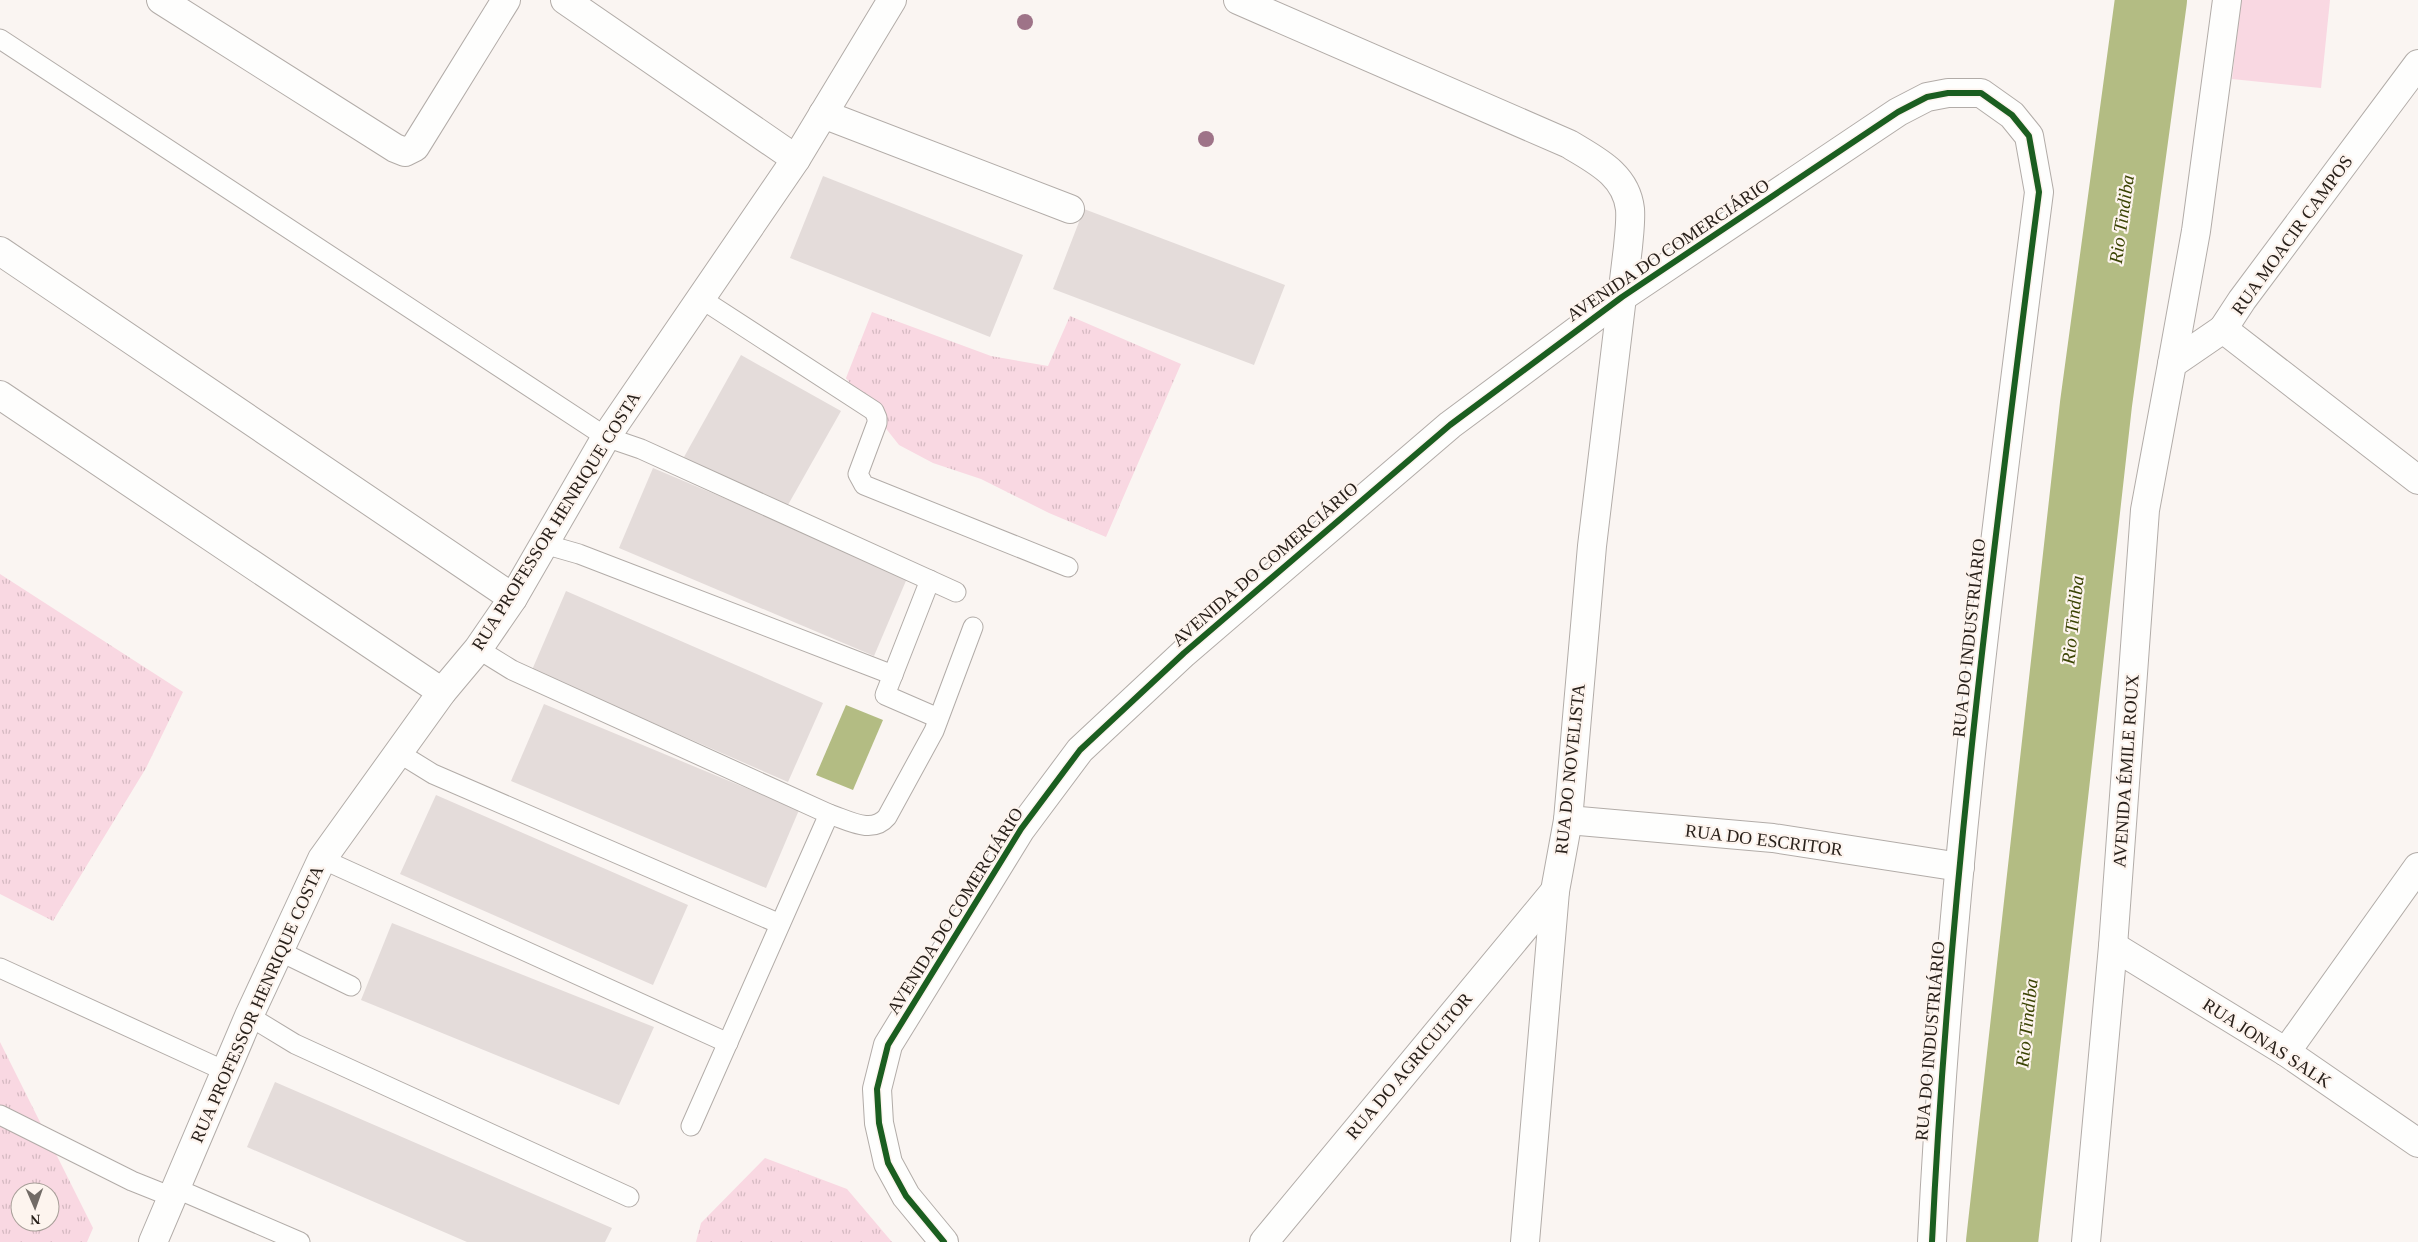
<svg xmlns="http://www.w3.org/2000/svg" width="2418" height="1242" viewBox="0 0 2418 1242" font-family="'Times New Roman',serif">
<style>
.grass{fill:url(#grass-tufts);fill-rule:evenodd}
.pitch{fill:#f9d8e2}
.water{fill:#b3bc83}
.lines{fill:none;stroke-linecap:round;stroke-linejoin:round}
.river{stroke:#b3bc83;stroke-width:72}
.building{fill:#e4dcda}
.service-casing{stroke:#b2aca8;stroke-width:21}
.minor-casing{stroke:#b2aca8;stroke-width:30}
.tertiary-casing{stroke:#b2aca8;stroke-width:30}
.service{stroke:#fefefd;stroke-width:19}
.minor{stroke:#fefefd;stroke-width:28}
.tertiary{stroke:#fefefd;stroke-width:28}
.cycleway-casing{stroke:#fdf4ee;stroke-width:9}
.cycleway{stroke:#1b5e20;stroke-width:6}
.tree{fill:#9e7388}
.labels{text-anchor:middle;stroke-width:4.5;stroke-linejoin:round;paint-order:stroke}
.street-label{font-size:18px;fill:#28201a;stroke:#fdf4ee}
.water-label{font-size:19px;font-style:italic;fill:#3a4303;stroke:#fdf4ee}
</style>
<defs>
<pattern id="grass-tufts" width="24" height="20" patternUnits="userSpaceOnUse" patternTransform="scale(1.25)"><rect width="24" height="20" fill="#f9d8e2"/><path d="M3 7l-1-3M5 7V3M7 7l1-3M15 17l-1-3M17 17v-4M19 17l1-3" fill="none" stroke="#d5b9c1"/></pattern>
</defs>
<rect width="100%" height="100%" fill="#faf5f2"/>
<g class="grass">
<path d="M872,312l119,44 57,10 22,-50 111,48 -75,173 -57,-24 -68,-34 -48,-16 -34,-18 -53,-67z"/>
<path d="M0,574l183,118 -37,76 -93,153 -53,-27z"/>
<path d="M0,1042l93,186 -6,14h-87zM20,1192h30v30h-30z"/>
<path d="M765,1158l82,31 45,53h-196l5,-19z"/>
</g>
<path class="pitch" d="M2241,0h89l-9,88 -89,-9z"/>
<path class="water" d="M846,705l37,15 -30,70 -37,-15z"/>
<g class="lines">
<path class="river" d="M2002,1242l94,-838 55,-404"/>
</g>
<g class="building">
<path d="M823,176l200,79 -33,82 -200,-79z"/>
<path d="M1084,209l201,76 -31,80 -201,-76z"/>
<path d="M741,355l100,56 -57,101 -100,-55z"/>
<path d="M653,468l255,108 -34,80 -255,-108z"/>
<path d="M566,591l257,112 -35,79 -256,-112z"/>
<path d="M544,704l255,106 -33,78 -255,-107z"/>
<path d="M436,795l252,110 -35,80 -253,-111z"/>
<path d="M392,923l262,104 -35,78 -258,-105z"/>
<path d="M275,1082l337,146 -7,14h-138l-220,-95z"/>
</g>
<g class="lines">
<defs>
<g id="service">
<path d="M0,39l606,398 35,12 315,143"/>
<path d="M700,298l174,113 3,7v5l-19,51 6,11 204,82"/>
<path d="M544,544l35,10 314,121"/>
<path d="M930,580l-45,115 53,23"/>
<path d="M478,649l34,21 317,144 -138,312"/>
<path d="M399,753l34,21 347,150"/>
<path d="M829,814c19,6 43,21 58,3l47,-86 39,-104"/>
<path d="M322,859l406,184"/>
<path d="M279,951l72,35"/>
<path d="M0,968l225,103"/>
<path d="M249,1016l46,28 334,153"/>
<path d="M0,1115l132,66 40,16"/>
<path d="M175,1188l125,54"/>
</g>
<g id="minor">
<path d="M161,0l234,148 10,4 10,-5 91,-147"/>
<path d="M565,0l231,159"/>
<path d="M2418,64l-176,236 -19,29 195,151"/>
<path d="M823,114l247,95"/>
<path d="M0,251l513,347"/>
<path d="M2172,364l24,-133 31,-231"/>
<path d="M0,395l442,297"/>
<path d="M1568,820l205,18 187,29"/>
<path d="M2113,946l173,106 132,91"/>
<path d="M2286,1052l132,-185"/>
<path d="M944,1242l-38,-46 -18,-33 -9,-40 -2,-34 11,-44 133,-216 59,-79 104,-97 266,-228 172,-128 276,-185 29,-15 21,-4h33l31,22 17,21 10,56c-45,349 -90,698 -107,1050"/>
<path d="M1264,1242l291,-351"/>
<path d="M2086,1242l27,-296 32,-436 27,-146 51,-35"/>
</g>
<g id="tertiary">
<path d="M1238,0l331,144c26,16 57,30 61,65 1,12 -1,26 -2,38l-36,299 -24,274 -13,71 -30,351"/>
<path d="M153,1242l96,-226 73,-157 120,-167 36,-43 35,-51 93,-161 190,-278 96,-159"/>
</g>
</defs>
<use href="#service" class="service-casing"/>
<use href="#minor" class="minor-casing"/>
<use href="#tertiary" class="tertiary-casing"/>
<use href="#service" class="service"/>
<use href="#minor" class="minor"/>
<use href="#tertiary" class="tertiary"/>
<defs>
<path id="cycleway" d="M944,1242l-38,-46 -18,-33 -9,-40 -2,-34 11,-44 133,-216 59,-79 104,-97 266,-228 172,-128 276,-185 29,-15 21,-4h33l31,22 17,21 10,56c-45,349 -90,698 -107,1050"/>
</defs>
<use href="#cycleway" class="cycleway-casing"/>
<use href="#cycleway" class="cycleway"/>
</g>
<g class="tree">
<circle cx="1025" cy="22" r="8"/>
<circle cx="1206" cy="139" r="8"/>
</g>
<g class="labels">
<g class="street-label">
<text transform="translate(2292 235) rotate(-54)" y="6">RUA MOACIR CAMPOS</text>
<text transform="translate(1668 250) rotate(-34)" y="6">AVENIDA DO COMERCIÁRIO</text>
<text transform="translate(556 521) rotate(-58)" y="6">RUA PROFESSOR HENRIQUE COSTA</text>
<text transform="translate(1265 564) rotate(-41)" y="6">AVENIDA DO COMERCIÁRIO</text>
<text transform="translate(1969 638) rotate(-84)" y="6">RUA DO INDUSTRIÁRIO</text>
<text transform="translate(1570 769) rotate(-84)" y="6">RUA DO NOVELISTA</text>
<text transform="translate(2126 771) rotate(-86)" y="6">AVENIDA ÉMILE ROUX</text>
<text transform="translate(1764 840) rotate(7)" y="6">RUA DO ESCRITOR</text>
<text transform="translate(955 911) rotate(-58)" y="6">AVENIDA DO COMERCIÁRIO</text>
<text transform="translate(257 1004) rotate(-66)" y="6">RUA PROFESSOR HENRIQUE COSTA</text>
<text transform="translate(1930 1041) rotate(-85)" y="6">RUA DO INDUSTRIÁRIO</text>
<text transform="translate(2267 1043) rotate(33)" y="6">RUA JONAS SALK</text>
<text transform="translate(1409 1066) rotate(-50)" y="6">RUA DO AGRICULTOR</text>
</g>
<g class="water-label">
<text transform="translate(2121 219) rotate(-82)" y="7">Rio Tindiba</text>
<text transform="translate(2072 620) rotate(-84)" y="7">Rio Tindiba</text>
<text transform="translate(2026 1023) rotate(-84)" y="7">Rio Tindiba</text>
</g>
</g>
<g transform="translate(35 1207) rotate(178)"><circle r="24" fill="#fdf4ee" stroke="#a89f99"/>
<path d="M0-4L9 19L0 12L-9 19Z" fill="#726b66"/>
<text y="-8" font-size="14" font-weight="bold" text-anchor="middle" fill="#28201a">N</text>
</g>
</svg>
